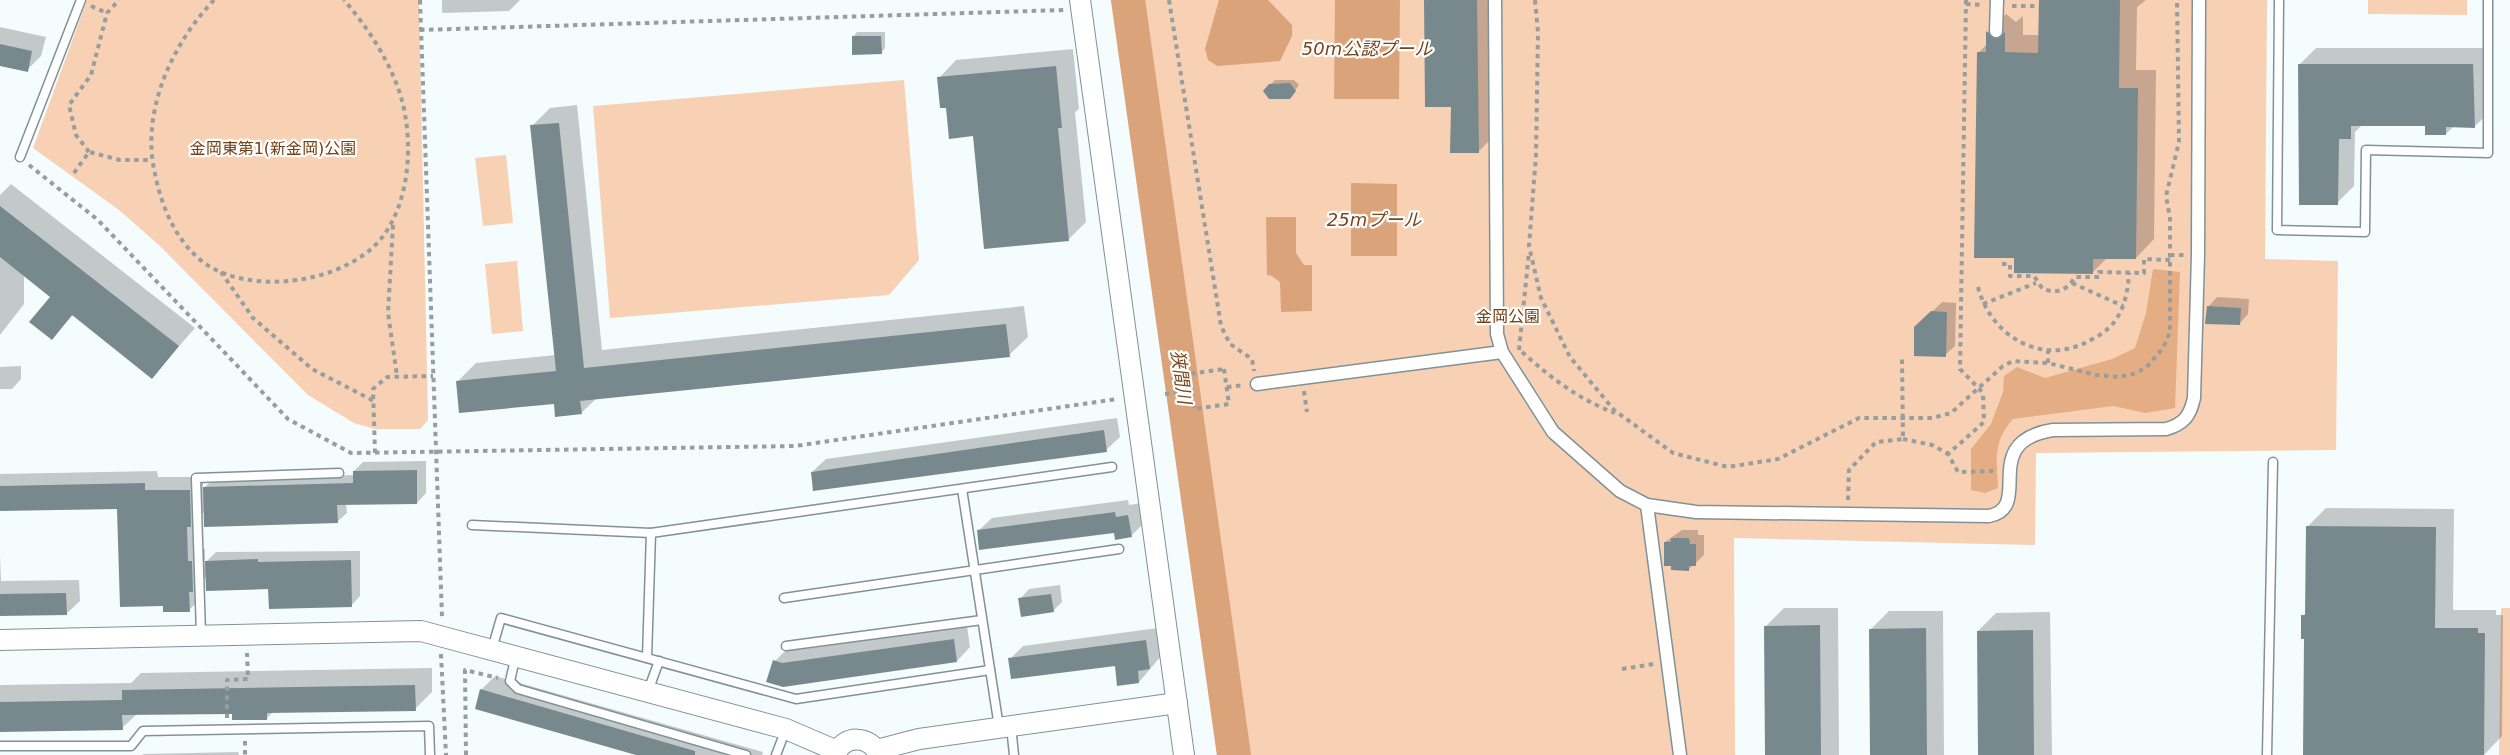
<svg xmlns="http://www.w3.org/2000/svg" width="2510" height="755" viewBox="0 0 2510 755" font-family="'DejaVu Sans','Noto Sans JP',sans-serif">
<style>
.green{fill:#f8d0b4}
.forest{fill:#e5ad84}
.water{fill:#dba37a}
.shadow{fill:#0003}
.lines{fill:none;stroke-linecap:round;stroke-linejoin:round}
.river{stroke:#dba37a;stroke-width:34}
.building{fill:#78898d}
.service-casing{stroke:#809296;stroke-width:11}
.pedestrian-casing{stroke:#809296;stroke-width:15}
.tertiary-casing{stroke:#809296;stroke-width:22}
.path{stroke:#969e9f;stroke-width:4;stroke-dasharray:4.5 4.5;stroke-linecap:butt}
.service{stroke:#fff;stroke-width:8}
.pedestrian{stroke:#fff;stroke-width:12}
.tertiary{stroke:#fff;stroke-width:20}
.labels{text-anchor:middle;stroke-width:4.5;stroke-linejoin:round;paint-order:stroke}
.park-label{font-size:16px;fill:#744011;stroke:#fff}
.water-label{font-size:18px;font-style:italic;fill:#7a4518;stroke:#fff}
</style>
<rect width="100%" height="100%" fill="#f4fcfe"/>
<g class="green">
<path d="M87,0h332l9,420 -8,9h-45l-21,-6 -46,-28 -148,-149 -41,-36 -86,-62z"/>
<path d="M1143,0h1124l-2,259 73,2 -2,189 -300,3 -1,92 -301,-7 1,217h-484z"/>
<path d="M2368,0h99v15l-99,-1z"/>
<path d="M904,80l15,180 -30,35 -279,23 -17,-212z"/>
<path d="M506,155l7,68 -30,3 -8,-68z"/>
<path d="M517,261l6,70 -31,3 -7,-70z"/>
<path d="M2501,608h9v147h-11z"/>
</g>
<path class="forest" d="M2153,269l27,3 -5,136 -30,5 -32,-7 -100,13c-21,24 -16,40 -15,69l-13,5 -14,-3v-41l20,-25 12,-32 1,-16 13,-9 28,11 67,-19 23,-11 11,-35z"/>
<g class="water">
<path d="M1219,0h49l24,25v11l-12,25 -63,5 -9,-6 -3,-11z"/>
<path d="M1335,0h65l-1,99h-65z"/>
<path d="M1351,183l46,1v72h-46z"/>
<path d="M1266,217h30v36l8,12h8v46l-31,1 -1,-30 -8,-6 -5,-1z"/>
</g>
<g class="shadow">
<path d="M442,0h78l-11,11 -67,2z"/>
<path d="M1425,0h69l2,134 -17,17 -27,-46z"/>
<path d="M2040,0h106l-9,7 -1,63h20l-2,169 -18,19h-29l-14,14 -77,-16 -38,-203 10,-10v-11l18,-18 10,8 7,-6v19h17z"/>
<path d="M0,27l46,10 -5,19 -14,14 -27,-6z"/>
<path d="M857,32h28v16l-4,5 -28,-16z"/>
<path d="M2316,48h173l3,62 -17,16h-21l-8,8 -20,-10h-63l-8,8 -1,54 -17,17 -38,-138z"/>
<path d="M1073,49l6,60 -4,3 11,110 -18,18 -121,-134 -8,-28 17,-18z"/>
<path d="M1275,80h19l5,5 -5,7 -24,-7z"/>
<path d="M577,105l25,245 422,-44 4,31 -19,18 -412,43 -16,15 -26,-11 -97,-21 18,-18 80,-8 -24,-229 18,-18z"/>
<path d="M11,184l184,144 -43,49 -78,-63 -22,24v-41l-28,-23v30l-24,31v-140z"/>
<path d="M2217,297l32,2 -1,15 -9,10 -31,-17z"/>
<path d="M1942,302l14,1 -1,43 -10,9 -29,-27z"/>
<path d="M21,366v13l-9,10h-12v-22z"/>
<path d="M1117,418l3,19 -14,13 -294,22 14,-13z"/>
<path d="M426,461v32l-9,10h-71l1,10 -10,9 -132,-11 -5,5 1,33h4v14l11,-11 144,-1v45l-9,10 -144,-30 -5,5v16l-13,13 -24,-5 -46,-98 -119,3v-36l157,-3 1,6h45v12l10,-10 141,-4v-4l9,-9z"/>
<path d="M1128,500l1,5 12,-2 3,20 -13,13 -16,-4 -137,-1 14,-13z"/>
<path d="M2326,508l128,1 -1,101h43v5h7l-1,121 -18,19h-172l-9,-139 4,-4v-85z"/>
<path d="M1682,530h16v5h6v20l-15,14 -16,-5 -8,-22z"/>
<path d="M0,556l1,25 78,-1 1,21 -14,13 -66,1z"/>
<path d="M1060,585l2,17 -9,9 -33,-12 9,-10z"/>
<path d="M1784,608h54l1,147h-73l-1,-128z"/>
<path d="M1889,611h54l1,144h-72l-1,-126z"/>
<path d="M2050,612l2,143h-73l-1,-124 18,-18z"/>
<path d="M967,626l3,21 -13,14 -189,20 7,-20 13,-13 9,2z"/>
<path d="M1158,628l4,27 -23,27 -23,-18 -106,-5 13,-13z"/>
<path d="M432,668v24l-17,17 -142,3 -6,6 -33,-6 -97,2 -15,14 -122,2v-45l131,-2 10,-10z"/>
<path d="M495,676l268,76 -1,3h-121l-160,-65z"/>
<path d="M238,752l1,3h-97l2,-1z"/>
</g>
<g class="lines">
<path class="river" d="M1128,0l106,755"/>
</g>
<g class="building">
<path d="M1424,0h53l2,153h-29l1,-46h-26z"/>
<path d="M2039,0h81l-1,88h19l-2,171h-43v15l-79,-1v-15h-40l3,-206h9v-21l10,8 9,-7v20l33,1z"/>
<path d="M852,36h29l1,18 -30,1z"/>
<path d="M0,44l32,7 -4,21 -28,-6z"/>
<path d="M2298,64h175l2,64 -29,-1v8h-21v-9h-74v13h-12l-1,66h-39z"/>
<path d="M1056,66l6,62h-4l11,113 -85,8 -11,-113 -24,3 -3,-31h-6l-3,-31z"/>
<path d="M1290,83l6,8 -6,8h-21l-6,-8 6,-7z"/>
<path d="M559,123l25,245 422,-44 4,33 -430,44 2,13 -27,3 -1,-13 -95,9 -3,-32 100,-10 -26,-246z"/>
<path d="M0,206l179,140 -27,33 -80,-64 -20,25 -23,-18 21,-25 -50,-40z"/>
<path d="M2207,306l34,2 -1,17 -35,-1z"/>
<path d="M1931,311l16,1 -1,45 -32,-1v-29z"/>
<path d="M1104,430l3,22 -294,39 -2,-19z"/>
<path d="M417,470v34l-80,1 1,18 -134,4 -1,-40 150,-4v-12z"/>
<path d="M145,483v7h45l1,37h-4l1,34h4l1,31h-4l1,20h-27v-6l-43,1 -3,-98 -117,2v-25z"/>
<path d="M1115,512l1,5 12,-2 4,22 -17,3 -1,-7 -135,17 -2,-20z"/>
<path d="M2306,526l130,1 -1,101h43v5h7l-1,122h-181l1,-116h-3v-24h4z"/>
<path d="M1671,538h18l1,6h6v22h-7v5l-18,-1v-4h-7v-24h7z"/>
<path d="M258,559v3l93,-2 1,47 -83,2 -1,-20 -62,2 -1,-30z"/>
<path d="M66,593l1,22 -67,1v-22z"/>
<path d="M1051,594l3,18 -33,5 -3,-19z"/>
<path d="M1820,625l1,130h-56l-1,-129z"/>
<path d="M1926,628l1,127h-57l-1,-126z"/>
<path d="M2033,630l1,125h-56l-1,-124z"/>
<path d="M954,639l3,23 -174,25 -17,-5 7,-22 9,3z"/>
<path d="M1146,640l4,29 -12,2 1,12 -22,3 -2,-20 -104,13 -3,-21z"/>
<path d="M415,685l1,26 -149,2v7h-35v-6l-110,1 1,15 -123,2v-30l122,-2v-10z"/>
<path d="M480,689l215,62v4h-59l-161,-46z"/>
</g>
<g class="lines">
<defs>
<g id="service">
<path d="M2279,0l-2,230 88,2 1,-82 122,3v-153"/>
<path d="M20,157l61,-157"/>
<path d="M962,489l37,238"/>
<path d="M472,525l179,8 461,-66"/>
<path d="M784,598l335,-49"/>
<path d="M201,634l-5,-156 143,-5"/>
<path d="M786,646l196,-26"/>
<path d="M492,649l9,-31 295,81 194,-29"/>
<path d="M516,655l-6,26 8,8 228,66"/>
<path d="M647,658l4,-125"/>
<path d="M648,691l11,-30"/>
<path d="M1011,726l3,29"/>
<path d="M0,746h131l12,-15 286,-5 1,29"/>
<path d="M776,755l10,-26"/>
<path d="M2267,755l6,-293"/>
</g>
<g id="pedestrian">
<path d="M1495,0l2,334 5,18 51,80 67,59 27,14 49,7 293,4c46,-9 -12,-74 64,-86l113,-1c18,-5 24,-13 28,-31l4,-143 1,-255"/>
<path d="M1996,31l1,-31"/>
<path d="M1257,384l245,-32"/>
<path d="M1647,505l33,250"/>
</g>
<g id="tertiary">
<path d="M1080,0l104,755"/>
<path d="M0,640l421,-9 365,98 51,22"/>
<path d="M877,750l42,-11 258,-36"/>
<path d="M835,755c9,-21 35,-20 44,0"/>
</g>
</defs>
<use href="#service" class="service-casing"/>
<use href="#pedestrian" class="pedestrian-casing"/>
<use href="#tertiary" class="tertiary-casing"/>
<g class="path">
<path d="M214,0c-41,43 -72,108 -60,169 6,32 18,65 43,88 44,41 145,28 183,-17 30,-36 34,-98 21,-143 -11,-36 -33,-69 -57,-97"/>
<path d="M420,0l22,617"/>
<path d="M1169,0l52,326 9,18 22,15 2,12"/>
<path d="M1535,0l3,32 -2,123 -7,91 12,52 29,59 44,53 59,43 55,14 50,-8 81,-41h73l19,-5 52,-47 10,-5 35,2 48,12 23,2 14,-3 13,-6 17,-20 7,-16v-114l-4,-22 13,-54 -2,-142"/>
<path d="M1966,0l-6,369 23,24 1,29 -36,32 10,18 39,-1"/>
<path d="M1966,4l17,1"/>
<path d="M91,6l16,7"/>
<path d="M2012,6h27"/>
<path d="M420,30l644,-20"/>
<path d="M89,152l-13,-17 -7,-30 22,-30 16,-62 12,-13"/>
<path d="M29,165l69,55 190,199 63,34 444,-7 322,-47"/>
<path d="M74,173l15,-21 31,8h32"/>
<path d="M393,225l-5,88 9,63"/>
<path d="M2170,255h15"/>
<path d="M2002,264h8v12h24l8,12c14,7 26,2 33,-11h24v-5l45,1v-14l26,1"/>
<path d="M221,272l32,46 59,51 62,32"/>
<path d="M2072,283l51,23"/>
<path d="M1978,287c12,47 60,78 107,56 10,-5 23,-12 30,-22 10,-14 13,-31 14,-48"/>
<path d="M1983,304l53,-21"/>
<path d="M1519,350l10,-98"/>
<path d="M1522,352c29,26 56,47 93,61"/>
<path d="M2048,363v-12"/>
<path d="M1224,369l5,35 -35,5 -5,-35z"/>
<path d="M1227,387l17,-2"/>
<path d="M1304,391l3,21"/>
<path d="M1165,394l26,-3"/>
<path d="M1903,439l29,6 16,9"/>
<path d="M375,453l-2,-64 14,-12 46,-1"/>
<path d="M1848,500l1,-30 27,-28 27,-3 -1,-80"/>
<path d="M441,654l5,101"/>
<path d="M1622,669l32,-5"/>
<path d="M227,718v-38l21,-1 -1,-26"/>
<path d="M245,741v14"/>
<path d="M466,755l-1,-85 33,8"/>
</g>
<use href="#service" class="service"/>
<use href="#pedestrian" class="pedestrian"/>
<use href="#tertiary" class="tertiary"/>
</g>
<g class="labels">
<g class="park-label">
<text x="273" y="154">金岡東第1(新金岡)公園</text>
<text x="1508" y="322">金岡公園</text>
</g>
<g class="water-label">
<text x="1367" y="55">50m公認プール</text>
<text x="1374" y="226">25mプール</text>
<text transform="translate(1181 377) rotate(82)" y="6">狭間川</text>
</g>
</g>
</svg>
